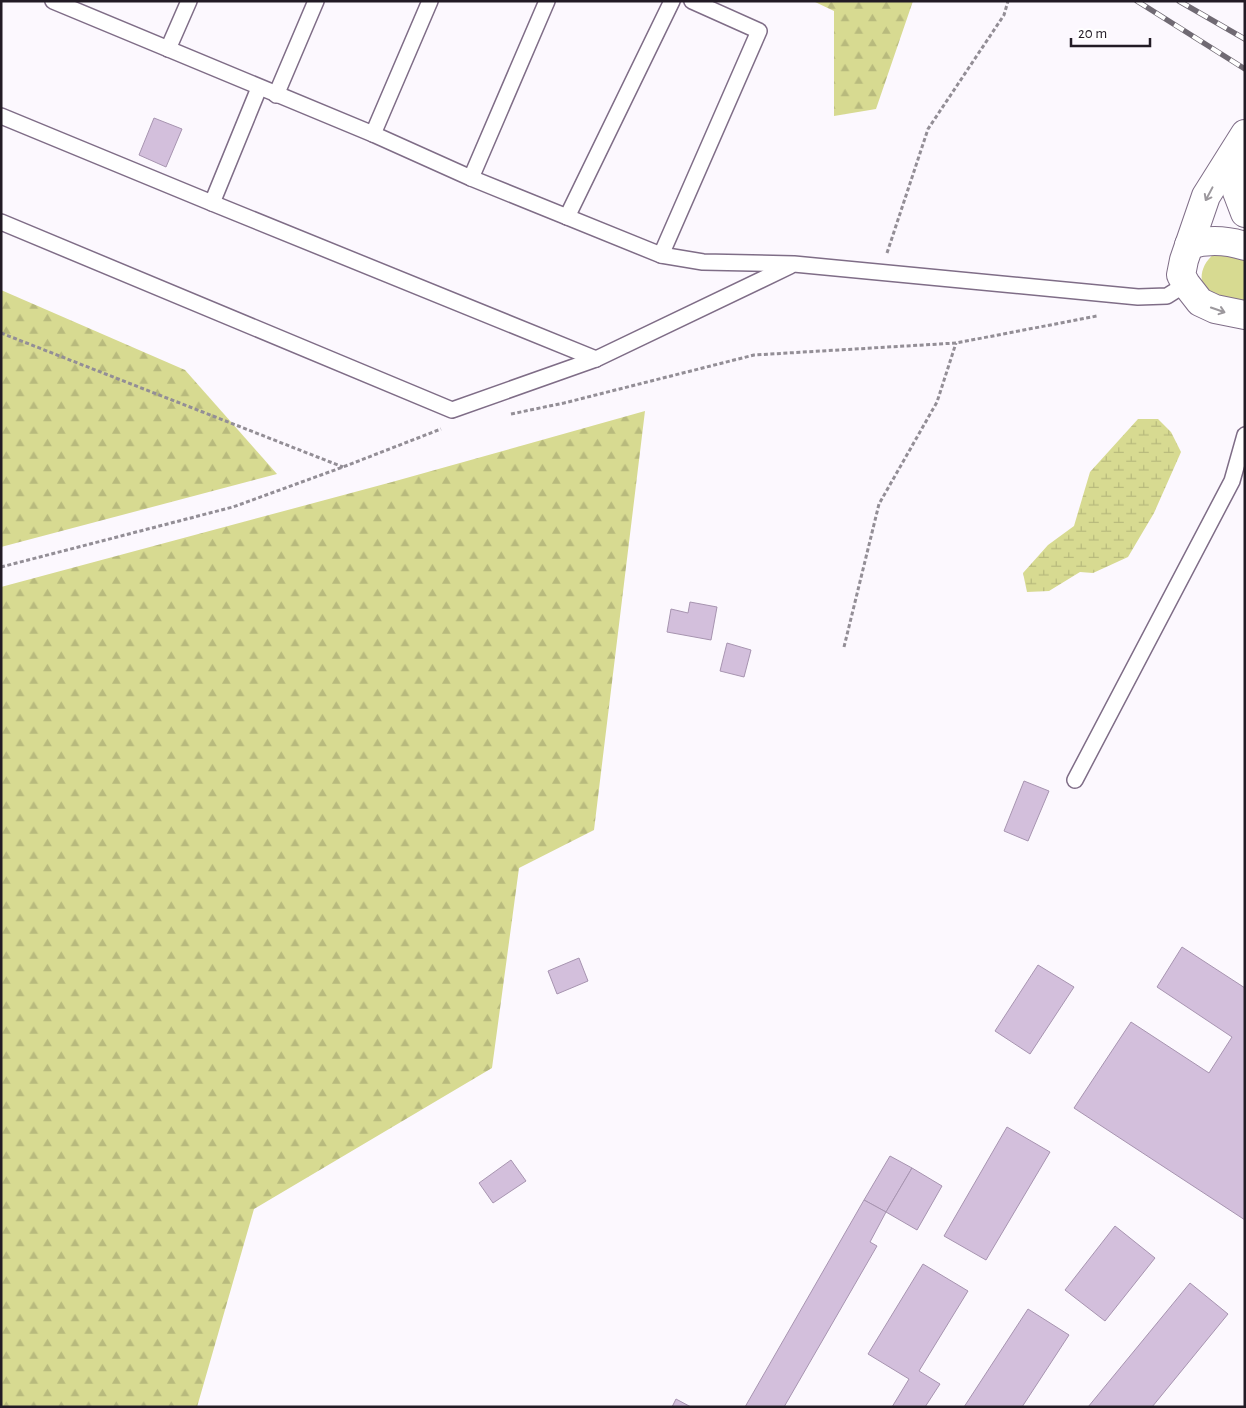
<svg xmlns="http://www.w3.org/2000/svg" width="1246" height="1408" viewBox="0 0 1246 1408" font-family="'Alegreya Sans',sans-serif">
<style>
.grass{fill:#d7da91}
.forest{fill:url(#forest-firs)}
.wetland{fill:url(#wetland-marsh)}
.building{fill:#d3bfdc;stroke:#a794b0}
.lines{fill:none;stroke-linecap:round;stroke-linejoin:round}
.service-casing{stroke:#7f6d87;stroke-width:18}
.primary-casing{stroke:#7f6d87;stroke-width:30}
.path{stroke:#938e96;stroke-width:3;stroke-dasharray:4 2.5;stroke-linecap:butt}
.service{stroke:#fff;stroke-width:15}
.primary{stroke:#fff;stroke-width:28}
.rail-casing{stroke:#706a73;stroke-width:5.5}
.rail{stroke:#fff;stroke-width:4;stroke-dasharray:11;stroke-linecap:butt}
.oneway{stroke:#9c989d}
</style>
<defs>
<pattern id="forest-firs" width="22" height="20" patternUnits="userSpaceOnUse" patternTransform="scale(1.25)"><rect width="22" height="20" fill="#d7da91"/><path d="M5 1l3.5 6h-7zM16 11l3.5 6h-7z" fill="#b8ba7d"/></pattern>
<pattern id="wetland-marsh" width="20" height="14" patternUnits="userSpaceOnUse" patternTransform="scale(1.25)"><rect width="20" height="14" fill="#d7da91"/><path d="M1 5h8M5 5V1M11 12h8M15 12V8" fill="none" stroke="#b8ba7d"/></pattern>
</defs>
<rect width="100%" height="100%" fill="#fcf8fe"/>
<path class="grass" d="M1214,254l25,2 6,5v40c-9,-1 -20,0 -28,-3 -21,-9 -19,-31 -3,-44z"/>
<g class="forest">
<path d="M813,1h100l-37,108 -42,7v-105z"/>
<path d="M1,290l184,80 92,104 -276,73z"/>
<path d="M645,411l-51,419 -75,38 -27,200 -238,141 -57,198h-196v-820l391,-105z"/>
</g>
<path class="wetland" d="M1138,419h20l13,13 10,20 -27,61 -26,44 -35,16 -13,-1 -31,19 -22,1 -4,-19 25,-28 26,-19 16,-54z"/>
<g class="building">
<path d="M154,118l28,11 -16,38 -27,-12z"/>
<path d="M690,602l27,5 -6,33 -44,-8 4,-23 17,4z"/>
<path d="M727,643l24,7 -7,27 -24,-6z"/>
<path d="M1024,781l25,10 -21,50 -24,-10z"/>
<path d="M1182,947l63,41v232l-171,-112 57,-86 78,51 23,-36 -75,-50z"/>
<path d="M579,958l9,23 -31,13 -9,-23z"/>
<path d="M1038,965l36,22 -44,67 -35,-23z"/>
<path d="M1007,1127l43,25 -64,108 -42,-24z"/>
<path d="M890,1156l22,12 -26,44 -22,-12z"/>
<path d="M511,1160l15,21 -33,22 -14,-20z"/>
<path d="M912,1168l30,18 -25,44 -31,-18z"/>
<path d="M864,1200l22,12 -16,30 7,4 -93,161h-39z"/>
<path d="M1115,1226l40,32 -50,63 -40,-31z"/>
<path d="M923,1264l45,27 -49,80 21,13 -15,23h-33l17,-28 -41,-25z"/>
<path d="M1190,1283l38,31 -76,93h-64z"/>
<path d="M1028,1309l41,26 -47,72h-58z"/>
<path d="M676,1399l15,8h-19z"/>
</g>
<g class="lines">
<defs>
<g id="service">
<path d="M53,1l320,133 98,44 190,77 42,7 91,2 344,33 29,-1 19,-12"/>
<path d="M168,49l21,-48"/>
<path d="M276,95l40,-94"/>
<path d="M1,116l211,87 384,156"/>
<path d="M373,134l57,-133"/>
<path d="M471,178l76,-177"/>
<path d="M212,203l47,-115"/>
<path d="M567,217l105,-216"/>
<path d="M1,222l451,188 144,-51 194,-93"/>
<path d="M661,255l98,-224 -67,-30"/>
<path d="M1075,780l157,-299 13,-46"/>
</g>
<g id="primary">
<path d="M1245,134l-39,62 -22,64 -3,15 5,9 14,18 15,7 30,6"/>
<path d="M1242,144l-5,48 8,21"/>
<path d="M1189,245c19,-6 37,-5 56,1"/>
</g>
</defs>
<use href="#service" class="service-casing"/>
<use href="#primary" class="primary-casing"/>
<g class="path">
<path d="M887,253l41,-124 76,-114 4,-14"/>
<path d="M1,333l342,134"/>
<path d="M511,414l53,-11 190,-48 202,-12 141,-27"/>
<path d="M1,567l232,-60 110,-40 98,-38"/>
<path d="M844,647l35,-143 58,-102 19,-59"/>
</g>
<use href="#service" class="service"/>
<use href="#primary" class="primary"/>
<defs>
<g id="rail">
<path d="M1137,1l108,68"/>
<path d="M1179,1l66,38"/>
</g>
</defs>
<use href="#rail" class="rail-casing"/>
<use href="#rail" class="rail"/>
</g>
<defs><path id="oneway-shaft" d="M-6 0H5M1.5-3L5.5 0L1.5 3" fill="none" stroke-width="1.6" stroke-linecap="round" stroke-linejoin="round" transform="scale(1.25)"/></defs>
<g class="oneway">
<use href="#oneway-shaft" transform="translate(1209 194) rotate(118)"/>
<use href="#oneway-shaft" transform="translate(1218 310) rotate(19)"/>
</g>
<rect width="1246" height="1408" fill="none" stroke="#221b25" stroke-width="5"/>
<path d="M1071 38v8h79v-8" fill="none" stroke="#221b25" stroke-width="2.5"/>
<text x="1078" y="38" font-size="15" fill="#221b25" stroke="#ffffff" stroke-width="4" paint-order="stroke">20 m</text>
</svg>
